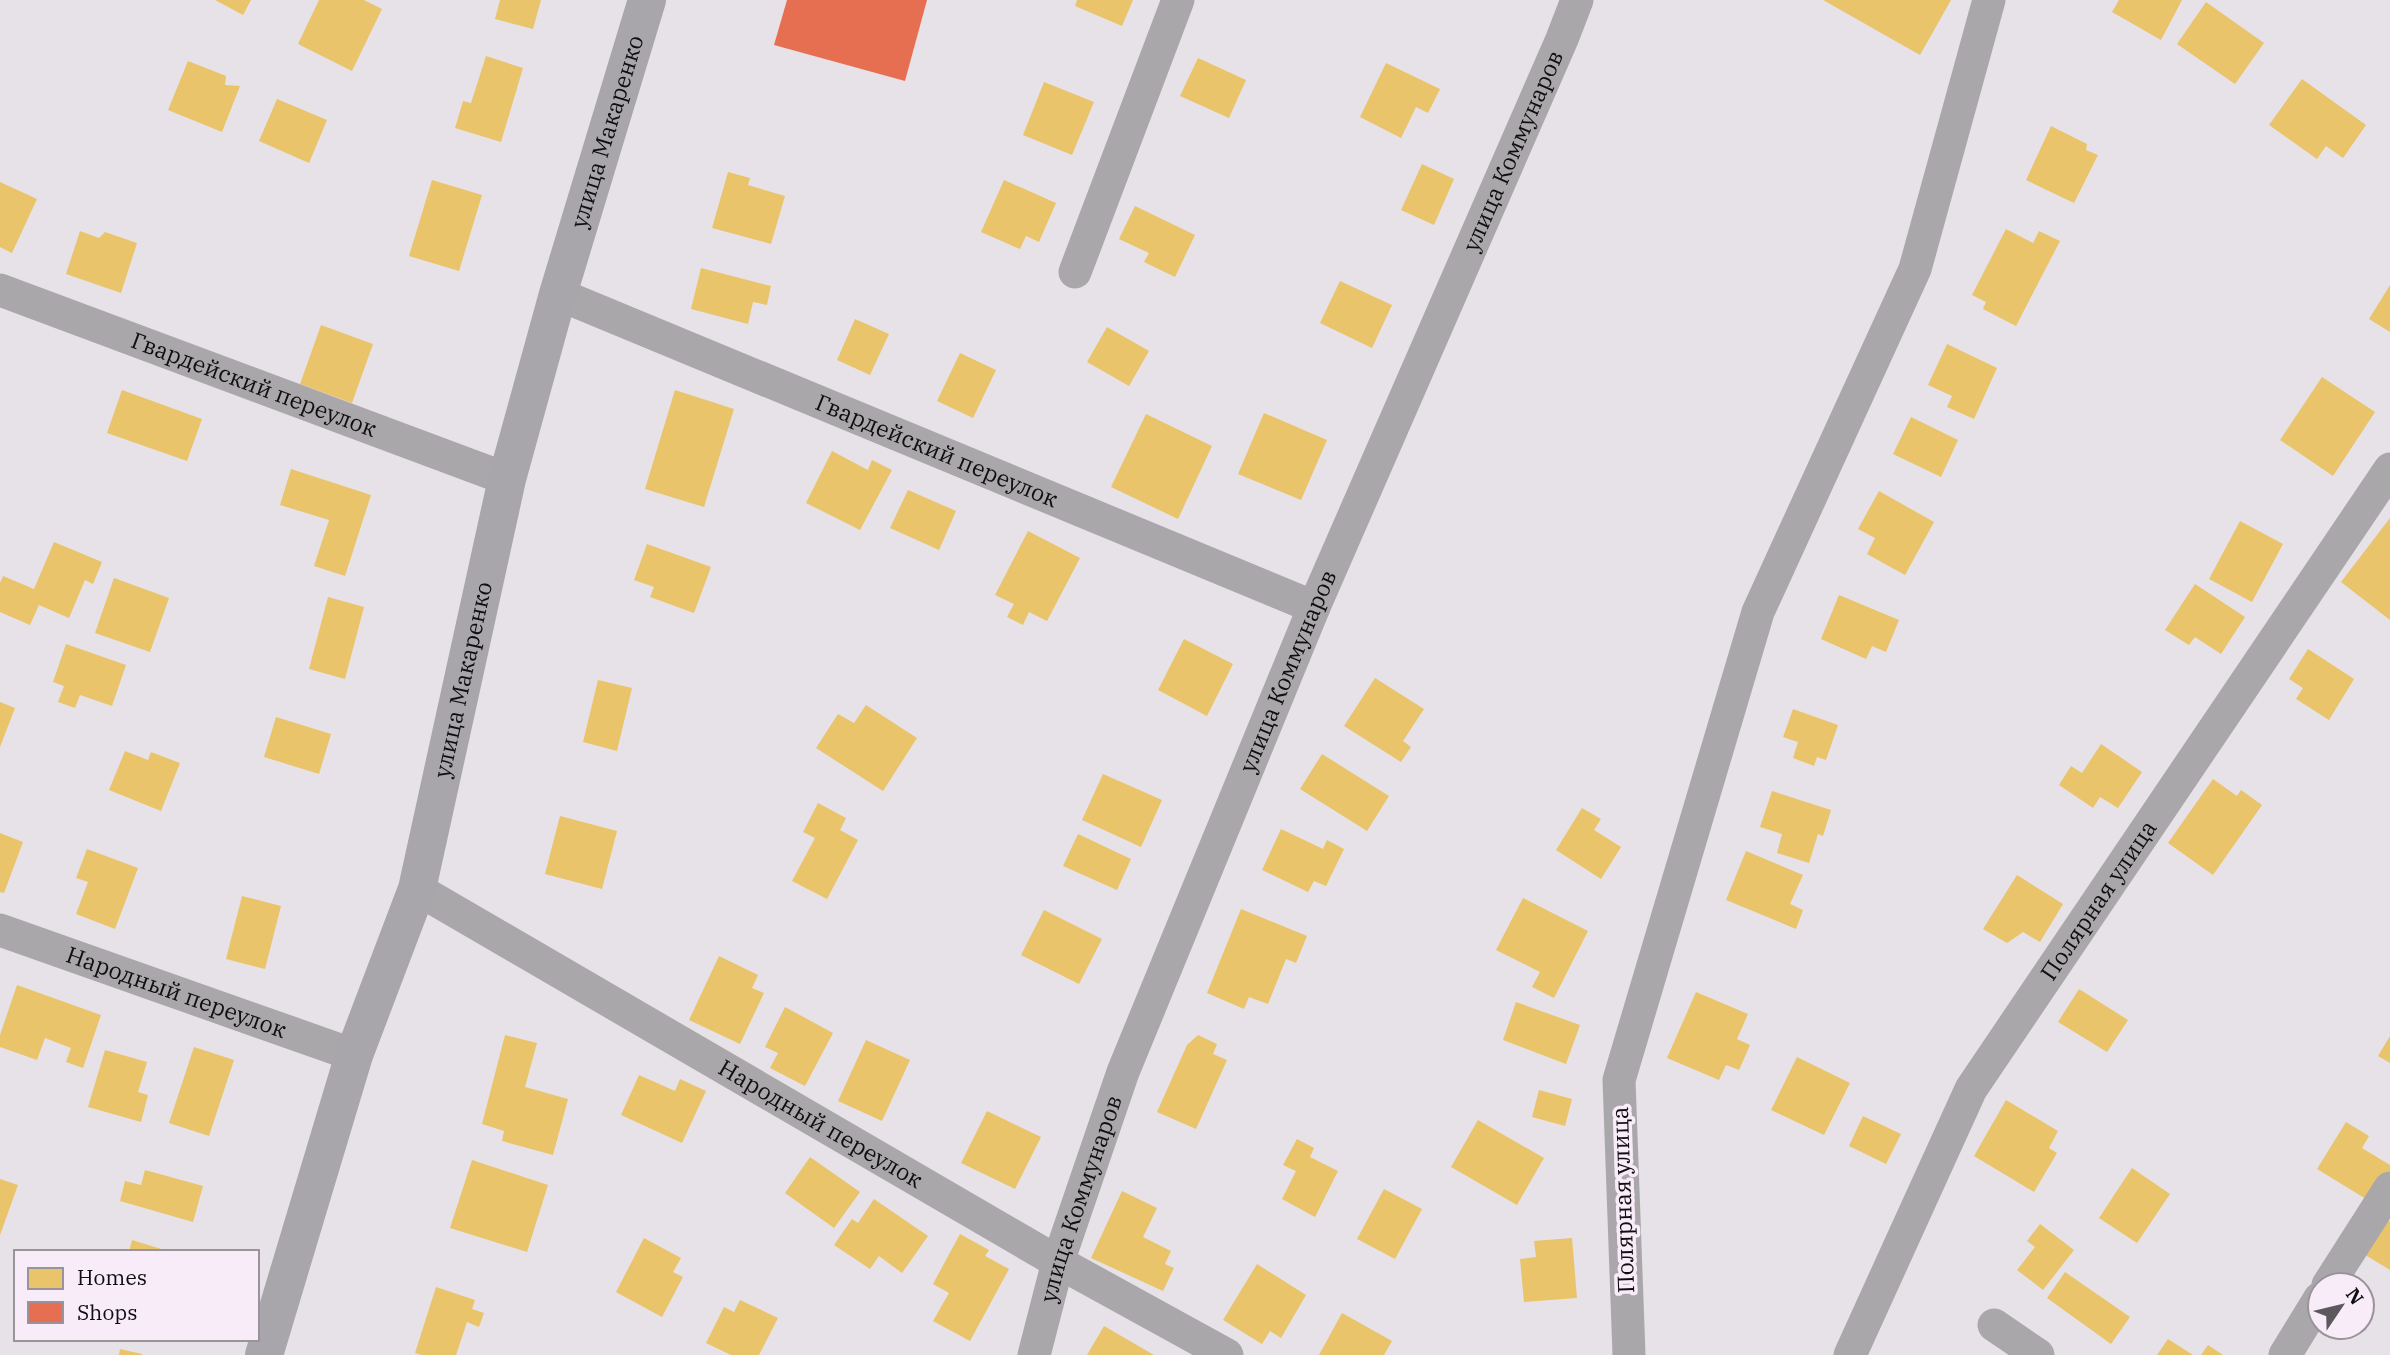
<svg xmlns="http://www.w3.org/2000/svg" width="2390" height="1355" viewBox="0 0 2390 1355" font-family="'IBM Plex Serif',serif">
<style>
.homes{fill:#e9c46a}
.shops{fill:#e76f51}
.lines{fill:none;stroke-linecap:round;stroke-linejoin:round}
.minor{stroke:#aaa7ab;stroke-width:33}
.secondary{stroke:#a9a6ab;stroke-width:38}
.labels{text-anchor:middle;stroke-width:7;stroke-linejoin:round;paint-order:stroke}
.street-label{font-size:23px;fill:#110e11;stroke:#f7ecf8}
</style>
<rect width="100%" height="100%" fill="#e7e2e7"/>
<g class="homes">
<path d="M215,0h36l-8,15z"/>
<path d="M319,0h45l18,9 -30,62 -54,-27z"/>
<path d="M500,0h41l-8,29 -38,-10z"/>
<path d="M1077,0h56l-11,26 -47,-20z"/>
<path d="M1823,0h128l-31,55z"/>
<path d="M2119,0h63l-21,40 -49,-28z"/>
<path d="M2206,2l58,41 -29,41 -58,-40z"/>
<path d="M486,56l37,12 -22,74 -46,-14 8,-27 8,2z"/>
<path d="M1198,58l48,22 -17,38 -49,-22z"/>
<path d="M188,61l38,15 -1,9 15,1 -18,46 -54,-22z"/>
<path d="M1386,63l54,26 -12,24 -12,-6 -15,31 -41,-21z"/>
<path d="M2302,79l64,46 -23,33 -17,-12 -9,13 -48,-34z"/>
<path d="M1044,82l50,20 -22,53 -49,-20z"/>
<path d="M277,99l50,21 -18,43 -50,-22z"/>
<path d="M2051,126l36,18 -1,6 12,5 -24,48 -48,-23z"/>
<path d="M1422,164l32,15 -20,46 -33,-15z"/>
<path d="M728,172l22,6 -2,7 37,11 -14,48 -59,-16z"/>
<path d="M432,180l50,15 -23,76 -50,-15z"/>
<path d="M1004,180l52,23 -17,39 -13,-6 -6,13 -39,-17z"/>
<path d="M0,182l37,17 -25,54 -12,-6z"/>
<path d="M1135,206l60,29 -20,42 -31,-15 5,-9 -30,-14z"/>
<path d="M2006,229l27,14 6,-12 21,10 -44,85 -33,-17 3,-7 -14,-7z"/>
<path d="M80,231l19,7 6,-6 32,11 -16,50 -55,-19z"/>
<path d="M701,268l70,18 -4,19 -14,-3 -5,22 -57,-15z"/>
<path d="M1340,281l52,24 -20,43 -52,-25z"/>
<path d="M2390,285v47l-21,-13z"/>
<path d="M855,319l34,15 -19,41 -33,-15z"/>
<path d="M321,325l52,19 -21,59 -52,-19z"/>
<path d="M1107,327l42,24 -20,35 -42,-24z"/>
<path d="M1947,344l50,24 -23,51 -27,-12 5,-11 -24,-11z"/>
<path d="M960,353l36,17 -23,48 -36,-17z"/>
<path d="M2322,377l53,35 -42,64 -53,-36z"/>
<path d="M122,390l80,29 -15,42 -80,-28z"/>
<path d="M675,390l59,19 -30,98 -59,-18z"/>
<path d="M1264,413l63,27 -26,60 -63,-26z"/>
<path d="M1146,414l66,32 -34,73 -67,-32z"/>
<path d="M1911,417l47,23 -17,37 -48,-23z"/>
<path d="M832,451l36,19 4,-10 20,10 -32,60 -54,-27z"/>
<path d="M291,469l80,26 -26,81 -31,-10 15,-46 -49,-15z"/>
<path d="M908,490l48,21 -17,39 -49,-22z"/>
<path d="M1879,491l55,31 -29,53 -38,-21 8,-16 -17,-9z"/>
<path d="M2390,518v102l-49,-38z"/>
<path d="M2240,521l43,23 -31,58 -43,-23z"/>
<path d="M1028,531l52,27 -33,63 -18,-9 -6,13 -16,-8 7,-13 -19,-9z"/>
<path d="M54,542l48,20 -9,22 -8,-4 -16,38 -30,-13 -9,20 -30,-13v-29l3,-7 31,13z"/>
<path d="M647,544l64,23 -17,46 -44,-16 4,-10 -20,-7z"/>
<path d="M114,578l55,20 -19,54 -55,-19z"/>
<path d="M2195,584l50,33 -24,37 -26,-17 -6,8 -24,-15z"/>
<path d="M1839,595l60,25 -13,32 -14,-6 -6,13 -45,-20z"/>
<path d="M328,597l36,10 -19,72 -36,-10z"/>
<path d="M1184,639l49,25 -26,52 -49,-26z"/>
<path d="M66,644l60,21 -14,41 -32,-11 -5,13 -17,-6 6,-16 -11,-4z"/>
<path d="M2308,649l46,30 -25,41 -33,-21 7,-11 -14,-9z"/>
<path d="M1375,678l49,31 -21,32 8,6 -10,15 -57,-36z"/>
<path d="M598,680l34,8 -15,63 -34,-9z"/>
<path d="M0,702l15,6 -15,39z"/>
<path d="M866,705l51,33 -34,53 -67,-43 22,-34 16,9z"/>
<path d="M1793,709l45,16 -12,35 -9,-3 -3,9 -21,-8 5,-16 -15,-5z"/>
<path d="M276,717l55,17 -12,40 -55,-17z"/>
<path d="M2101,744l41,28 -24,36 -18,-11 -7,11 -34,-23 12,-19 11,7z"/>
<path d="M125,751l23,9 3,-8 29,11 -19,48 -52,-21z"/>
<path d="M1322,754l67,42 -22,35 -67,-42z"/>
<path d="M1103,774l59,26 -21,47 -59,-27z"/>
<path d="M2213,779l24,17 4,-6 21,15 -49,70 -45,-32z"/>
<path d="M1772,791l59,19 -8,26 -5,-2 -9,29 -32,-10 5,-19 -22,-7z"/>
<path d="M818,803l28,15 -6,12 18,10 -31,59 -35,-18 23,-43 -12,-6z"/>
<path d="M1582,808l19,11 -7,11 27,17 -20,32 -45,-29z"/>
<path d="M560,816l57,15 -15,58 -57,-15z"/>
<path d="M1281,829l42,20 4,-9 17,9 -18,37 -12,-5 -6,11 -46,-22z"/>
<path d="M0,833l23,9 -19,51 -4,-1z"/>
<path d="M1078,834l53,25 -14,31 -54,-24z"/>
<path d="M87,849l51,19 -23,61 -39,-15 12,-32 -12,-4z"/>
<path d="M1746,851l57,24 -13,29 13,6 -7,19 -70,-29z"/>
<path d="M2017,875l46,29 -23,38 -17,-10 -16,11 -24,-14z"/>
<path d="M242,896l39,10 -16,63 -39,-10z"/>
<path d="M1523,898l65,33 -34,67 -22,-11 8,-15 -44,-22z"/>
<path d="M1241,909l66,27 -11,27 -10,-4 -18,45 -19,-7 -5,12 -37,-16z"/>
<path d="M1044,910l58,29 -23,45 -58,-29z"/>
<path d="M719,956l39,19 -6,13 12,5 -24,51 -51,-24z"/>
<path d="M17,985l84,30 -18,53 -17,-6 5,-14 -26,-10 -8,22 -37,-13v-12z"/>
<path d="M2079,989l49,31 -21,32 -49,-30z"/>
<path d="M1696,992l52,22 -11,25 13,6 -11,25 -13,-5 -7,15 -52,-22z"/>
<path d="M1516,1002l64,23 -14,39 -63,-24z"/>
<path d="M785,1007l48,26 -28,53 -35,-18 8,-15 -13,-6z"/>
<path d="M505,1035l32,8 -12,44 43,12 -15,56 -51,-14 2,-10 -22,-7z"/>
<path d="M1198,1035l19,9 -4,10 14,6 -31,69 -39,-17 30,-67z"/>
<path d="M2390,1036v27l-12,-7z"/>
<path d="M866,1040l44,20 -28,61 -44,-20z"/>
<path d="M194,1047l40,13 -25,76 -40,-13z"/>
<path d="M105,1050l42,12 -9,30 10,3 -7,27 -53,-15z"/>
<path d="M1797,1057l53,26 -26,52 -53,-25z"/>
<path d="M639,1075l36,16 5,-12 26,12 -24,52 -61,-28z"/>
<path d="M1539,1090l33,9 -7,27 -33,-9z"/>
<path d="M2006,1100l52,31 -9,17 8,5 -23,39 -60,-36z"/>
<path d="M987,1111l54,26 -26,52 -54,-26z"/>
<path d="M1863,1116l38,18 -15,30 -37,-18z"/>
<path d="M1478,1120l66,38 -27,47 -66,-38z"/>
<path d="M2346,1122l23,14 -7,12 28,17v6l-19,31 -54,-33z"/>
<path d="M1297,1139l17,9 -4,9 28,14 -23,46 -33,-18 14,-28 -13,-6z"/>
<path d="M810,1157l50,35 -26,36 -49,-35z"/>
<path d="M472,1160l76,25 -21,67 -77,-24z"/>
<path d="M2132,1168l38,26 -33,49 -38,-25z"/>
<path d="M145,1170l58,16 -10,36 -73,-21 5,-20 16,4z"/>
<path d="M0,1179l18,6 -18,50z"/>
<path d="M1384,1189l38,20 -27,50 -38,-20z"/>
<path d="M1122,1191l35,17 -14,29 28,14 -6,13 9,4 -11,23 -72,-33z"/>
<path d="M874,1199l54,37 -26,37 -23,-17 -9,13 -36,-24 18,-26 6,4z"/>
<path d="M2383,1218l7,4v48l-28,-17z"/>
<path d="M2040,1224l34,26 -31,40 -26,-20 18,-23 -8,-6z"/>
<path d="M960,1234l29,16 -4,6 24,13 -39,72 -37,-20 16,-28 -16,-9z"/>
<path d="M644,1238l37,20 -8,14 10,5 -21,40 -46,-25z"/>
<path d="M1572,1238l5,60 -53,4 -4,-43 16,-2 -2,-16z"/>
<path d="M132,1240l36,11v1h-39z"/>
<path d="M1257,1264l49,31 -25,43 -11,-7 -8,13 -39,-24z"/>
<path d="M2065,1272l65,45 -19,27 -64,-46z"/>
<path d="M436,1287l39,13 -3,9 12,4 -5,14 -12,-5 -11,33h-34l-7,-2z"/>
<path d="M740,1300l38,18 -19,37h-28l-25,-12 18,-36 10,5z"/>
<path d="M1342,1313l50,28 -8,14h-65z"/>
<path d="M1104,1326l50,29h-67z"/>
<path d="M2168,1339l25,16h-36z"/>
<path d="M2208,1345l15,10h-22z"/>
<path d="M120,1349l22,5v1h-23z"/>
</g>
<path class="shops" d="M787,0h140l-22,81 -131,-36z"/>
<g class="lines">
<g class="minor">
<path d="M1075,272l103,-272"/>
<path id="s1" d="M0,290l507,189"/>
<path id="s2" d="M558,294l756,313"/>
<path id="s3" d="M417,889l641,373 169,93"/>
<path id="s4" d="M0,930l354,125"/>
<path d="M2328,1285l62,-97"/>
<path d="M1994,1325l44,30"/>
<path id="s5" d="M1034,1355l24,-93 65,-190 191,-465 248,-568 15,-39"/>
<path d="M1629,1355l-10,-275 139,-468 157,-343 74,-269"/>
<path id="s6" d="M1850,1355l121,-266 419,-620"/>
<path d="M2285,1355l35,-57"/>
</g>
<path class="secondary" id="s7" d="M264,1355l90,-300 63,-166 90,-410 51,-185 89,-294"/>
</g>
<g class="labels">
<g class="street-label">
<text dy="8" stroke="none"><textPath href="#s7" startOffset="1272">улица Макаренко</textPath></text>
<text dy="8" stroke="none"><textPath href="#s5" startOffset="1297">улица Коммунаров</textPath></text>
<text dy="8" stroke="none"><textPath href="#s1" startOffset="271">Гвардейский переулок</textPath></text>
<text dy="8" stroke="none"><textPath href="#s2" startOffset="410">Гвардейский переулок</textPath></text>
<text dy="8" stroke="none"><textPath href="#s5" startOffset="730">улица Коммунаров</textPath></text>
<text dy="8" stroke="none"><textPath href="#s7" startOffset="705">улица Макаренко</textPath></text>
<text dy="8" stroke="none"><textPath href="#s6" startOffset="520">Полярная улица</textPath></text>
<text dy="8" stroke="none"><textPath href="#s4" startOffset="187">Народный переулок</textPath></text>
<text dy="8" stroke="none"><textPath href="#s3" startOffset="467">Народный переулок</textPath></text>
<text dy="8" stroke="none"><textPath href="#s5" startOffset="163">улица Коммунаров</textPath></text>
<text transform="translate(1623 1200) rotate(-92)" y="8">Полярная улица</text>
</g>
</g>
<rect x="14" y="1250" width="245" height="91" fill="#f7ecf8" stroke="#9b939c" stroke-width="2"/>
<rect x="28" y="1268" width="35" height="21" fill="#e9c46a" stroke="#9b939c" stroke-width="2"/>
<text x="77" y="1285" font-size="21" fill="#110e11">Homes</text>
<rect x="28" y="1302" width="35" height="21" fill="#e76f51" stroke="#9b939c" stroke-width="2"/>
<text x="77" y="1320" font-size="21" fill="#110e11">Shops</text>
<g transform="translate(2341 1306) rotate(55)"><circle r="33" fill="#f7ecf8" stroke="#9b939c" stroke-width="2"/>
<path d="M0-5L12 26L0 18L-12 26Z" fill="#5c585c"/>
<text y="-10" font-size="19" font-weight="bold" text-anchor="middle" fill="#110e11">N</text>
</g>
</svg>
